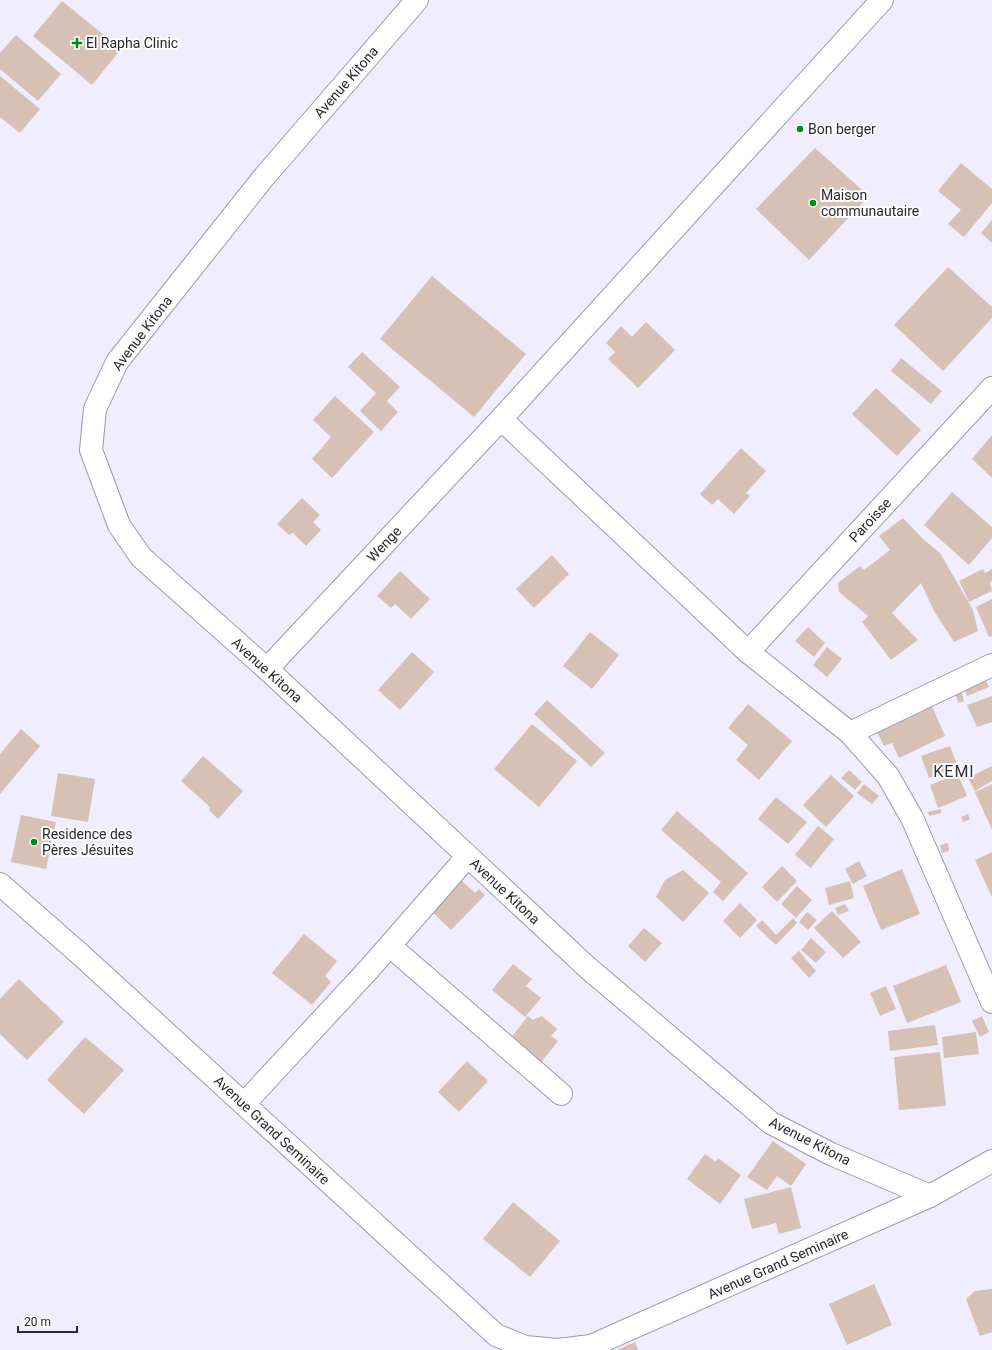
<svg xmlns="http://www.w3.org/2000/svg" width="992" height="1350" viewBox="0 0 992 1350" font-family="Roboto,sans-serif">
<style>
.building{fill:#d6c1b4}
.lines{fill:none;stroke-linecap:round;stroke-linejoin:round}
.street-casing{stroke:#9c99ad;stroke-width:24}
.street{stroke:#fff;stroke-width:22}
.poi-dot{fill:#008b19;stroke:#fdfdfd;stroke-width:1.5}
.labels{text-anchor:middle;stroke-width:4;stroke-linejoin:round;paint-order:stroke}
.poi-label{font-size:14px;fill:#2a2830;stroke:#fdfdfd;text-anchor:start}
.street-label{font-size:14px;fill:#2a2830;stroke:#fdfdfd}
.quarter-label{font-size:16px;letter-spacing:1px;fill:#302d3d;stroke:#fdfdfd}
</style>
<rect width="100%" height="100%" fill="#f0edff"/>
<g class="building">
<path d="M62,1l59,48 -29,36 -59,-49z"/>
<path d="M16,35l45,39 -23,27 -38,-32v-16z"/>
<path d="M0,76l40,33 -20,24 -20,-16z"/>
<path d="M815,148l54,48 -60,64 -53,-51z"/>
<path d="M961,163l31,26v14l-28,34 -16,-13 13,-14 -23,-19z"/>
<path d="M992,220v23l-11,-10z"/>
<path d="M948,267l44,40v11l-49,53 -49,-46z"/>
<path d="M432,276l94,78 -52,63 -94,-78z"/>
<path d="M646,322l29,28 -37,38 -30,-29 7,-7 -9,-9 15,-17 11,11z"/>
<path d="M362,352l38,35 -13,14 11,11 -17,19 -21,-20 16,-18 -28,-26z"/>
<path d="M901,358l41,33 -11,13 -40,-33z"/>
<path d="M876,388l45,42 -24,26 -45,-42z"/>
<path d="M335,396l39,36 -42,46 -20,-19 19,-22 -18,-17z"/>
<path d="M992,435v43l-20,-19z"/>
<path d="M741,448l25,23 -20,22 4,3 -16,18 -16,-15 -6,6 -12,-11z"/>
<path d="M952,492l40,35v11l-23,27 -45,-40z"/>
<path d="M302,498l18,17 -7,7 8,8 -15,16 -13,-13 -4,2 -12,-11z"/>
<path d="M903,518l20,21 17,14 33,57 5,21 -24,11 -20,-31 -13,-28 -29,30 26,27 -27,20 -29,-38 6,-6 -29,-24 -1,-9 22,-17 4,4 26,-20 -11,-14z"/>
<path d="M552,555l17,19 -35,34 -18,-19z"/>
<path d="M983,569l2,4 7,-4v12l-2,1 2,9 -23,11 -10,-21z"/>
<path d="M400,571l30,28 -19,20 -16,-15 -4,4 -14,-12z"/>
<path d="M992,599v37l-3,1 -13,-30z"/>
<path d="M808,627l17,16 -11,14 -19,-16z"/>
<path d="M590,632l29,23 -27,34 -29,-23z"/>
<path d="M827,647l15,12 -15,18 -14,-12z"/>
<path d="M412,652l22,20 -34,38 -22,-20z"/>
<path d="M984,676l5,11 -22,9 -5,-12z"/>
<path d="M961,690l3,11 -6,2 -3,-10z"/>
<path d="M992,696v26l-15,5 -10,-22z"/>
<path d="M547,700l58,53 -14,14 -57,-53z"/>
<path d="M748,704l44,37 -33,39 -23,-20 12,-15 -20,-17z"/>
<path d="M931,704l14,32 -46,22 -7,-15 -8,3 -8,-16z"/>
<path d="M532,724l45,37 -38,46 -45,-38z"/>
<path d="M21,729l19,17 -40,48v-40z"/>
<path d="M950,746l8,21 -29,11 -8,-22z"/>
<path d="M203,756l40,35 -25,28 -9,-9 1,-3 -29,-26z"/>
<path d="M992,766v15l-17,10 -7,-13z"/>
<path d="M849,770l13,12 -7,8 -14,-12z"/>
<path d="M58,773l37,6 -7,43 -37,-6z"/>
<path d="M958,774l9,22 -29,12 -8,-23z"/>
<path d="M831,775l23,21 -28,31 -23,-22z"/>
<path d="M864,784l15,12 -7,8 -15,-11z"/>
<path d="M992,784v46l-17,-38z"/>
<path d="M776,797l31,25 -19,22 -30,-25z"/>
<path d="M941,809v4l-12,3 -1,-4z"/>
<path d="M677,811l71,62 -25,28 -10,-9 8,-10 -60,-52z"/>
<path d="M968,814l2,5 -7,3 -2,-5z"/>
<path d="M21,815l35,7 -10,47 -35,-7z"/>
<path d="M818,826l16,13 -23,29 -16,-13z"/>
<path d="M948,843l1,8 -7,2 -2,-8z"/>
<path d="M992,852v45l-17,-37z"/>
<path d="M859,861l8,15 -14,8 -8,-15z"/>
<path d="M782,866l15,15 -20,21 -15,-15z"/>
<path d="M902,869l18,45 -39,16 -18,-44z"/>
<path d="M683,870l26,23 -26,29 -27,-25 9,-17z"/>
<path d="M458,877l17,16 4,-4 6,6 -34,35 -23,-22z"/>
<path d="M850,881l4,17 -25,7 -4,-17z"/>
<path d="M797,886l15,14 -16,18 -15,-14z"/>
<path d="M740,903l17,17 -17,18 -17,-17z"/>
<path d="M845,904l4,7 -11,4 -3,-7z"/>
<path d="M832,911l29,31 -18,16 -29,-30z"/>
<path d="M807,912l10,8 -9,10 -9,-8z"/>
<path d="M793,918l4,5 -21,22 -20,-19 6,-6 14,15z"/>
<path d="M644,928l18,15 -17,19 -17,-16z"/>
<path d="M304,934l33,27 -12,15 6,6 -19,23 -40,-32z"/>
<path d="M811,938l15,14 -10,11 -15,-13z"/>
<path d="M799,951l17,20 -7,7 -18,-20z"/>
<path d="M513,964l19,15 -6,7 15,12 -16,19 -33,-27z"/>
<path d="M946,965l15,37 -54,21 -14,-37z"/>
<path d="M19,979l45,43 -37,38 -27,-26v-35z"/>
<path d="M886,986l10,23 -16,7 -10,-23z"/>
<path d="M528,1016l5,4 9,-4 15,13 -6,7 7,5 -18,23 -30,-25z"/>
<path d="M982,1016l7,16 -9,5 -8,-16z"/>
<path d="M935,1025l3,20 -48,6 -2,-20z"/>
<path d="M976,1032l3,22 -35,4 -2,-21z"/>
<path d="M85,1037l39,33 -40,44 -37,-34z"/>
<path d="M940,1052l6,54 -47,4 -5,-53z"/>
<path d="M467,1061l21,20 -29,31 -21,-20z"/>
<path d="M773,1141l33,23 -15,22 -14,-10 -10,14 -20,-13z"/>
<path d="M705,1154l11,8 2,-4 23,17 -21,29 -33,-25z"/>
<path d="M791,1187l10,41 -22,6 -3,-11 -24,6 -8,-30z"/>
<path d="M513,1202l47,39 -30,36 -47,-38z"/>
<path d="M874,1284l18,41 -45,20 -18,-41z"/>
<path d="M992,1289v43l-12,4 -14,-37 9,-8z"/>
<path d="M635,1342l3,8h-21z"/>
</g>
<g class="lines">
<defs>
<g id="street">
<path d="M417,0l-153,177 -147,185 -22,47 -4,41 28,75 22,32 126,112 321,299 183,155 60,31 99,42"/>
<path d="M501,419l247,233 102,81 38,43 24,42 80,184"/>
<path d="M748,652l244,-264"/>
<path d="M267,669l234,-250 381,-419"/>
<path d="M850,733l142,-68"/>
<path d="M0,884l81,71 415,380 29,12 33,3"/>
<path d="M390,946l171,148"/>
<path d="M244,1104l125,-135 98,-112"/>
<path d="M558,1350l33,-4 339,-150 62,-35"/>
</g>
</defs>
<use href="#street" class="street-casing"/>
<use href="#street" class="street"/>
</g>
<g class="poi-dot">
<path d="M75 37h4v4h4v4h-4v4h-4v-4h-4v-4h4z"/>
<circle cx="800" cy="129" r="4"/>
<circle cx="813" cy="203" r="4"/>
<circle cx="34" cy="842" r="4"/>
</g>
<g class="labels">
<g class="poi-label">
<text x="86" y="48">El Rapha Clinic</text>
<text x="808" y="134">Bon berger</text>
<text x="821" y="200">Maison<tspan x="821" dy="16">communautaire</tspan></text>
<text x="42" y="839">Residence des<tspan x="42" dy="16">Pères Jésuites</tspan></text>
</g>
<g class="street-label">
<text transform="translate(346 82) rotate(-49)" y="5">Avenue Kitona</text>
<text transform="translate(142 333) rotate(-53)" y="5">Avenue Kitona</text>
<text transform="translate(870 520) rotate(-47)" y="5">Paroisse</text>
<text transform="translate(384 544) rotate(-47)" y="5">Wenge</text>
<text transform="translate(267 670) rotate(42)" y="5">Avenue Kitona</text>
<text transform="translate(505 891) rotate(43)" y="5">Avenue Kitona</text>
<text transform="translate(272 1130) rotate(43)" y="5">Avenue Grand Seminaire</text>
<text transform="translate(810 1141) rotate(27)" y="5">Avenue Kitona</text>
<text transform="translate(778 1264) rotate(-24)" y="5">Avenue Grand Seminaire</text>
</g>
<g class="quarter-label">
<text x="954" y="777">KEMI</text>
</g>
</g>
<path d="M18 1326v6h59v-6" fill="none" stroke="#2a2830" stroke-width="2"/>
<text x="24" y="1326" font-size="12" fill="#2a2830" stroke="#fdfdfd" stroke-width="3" paint-order="stroke">20 m</text>
</svg>
